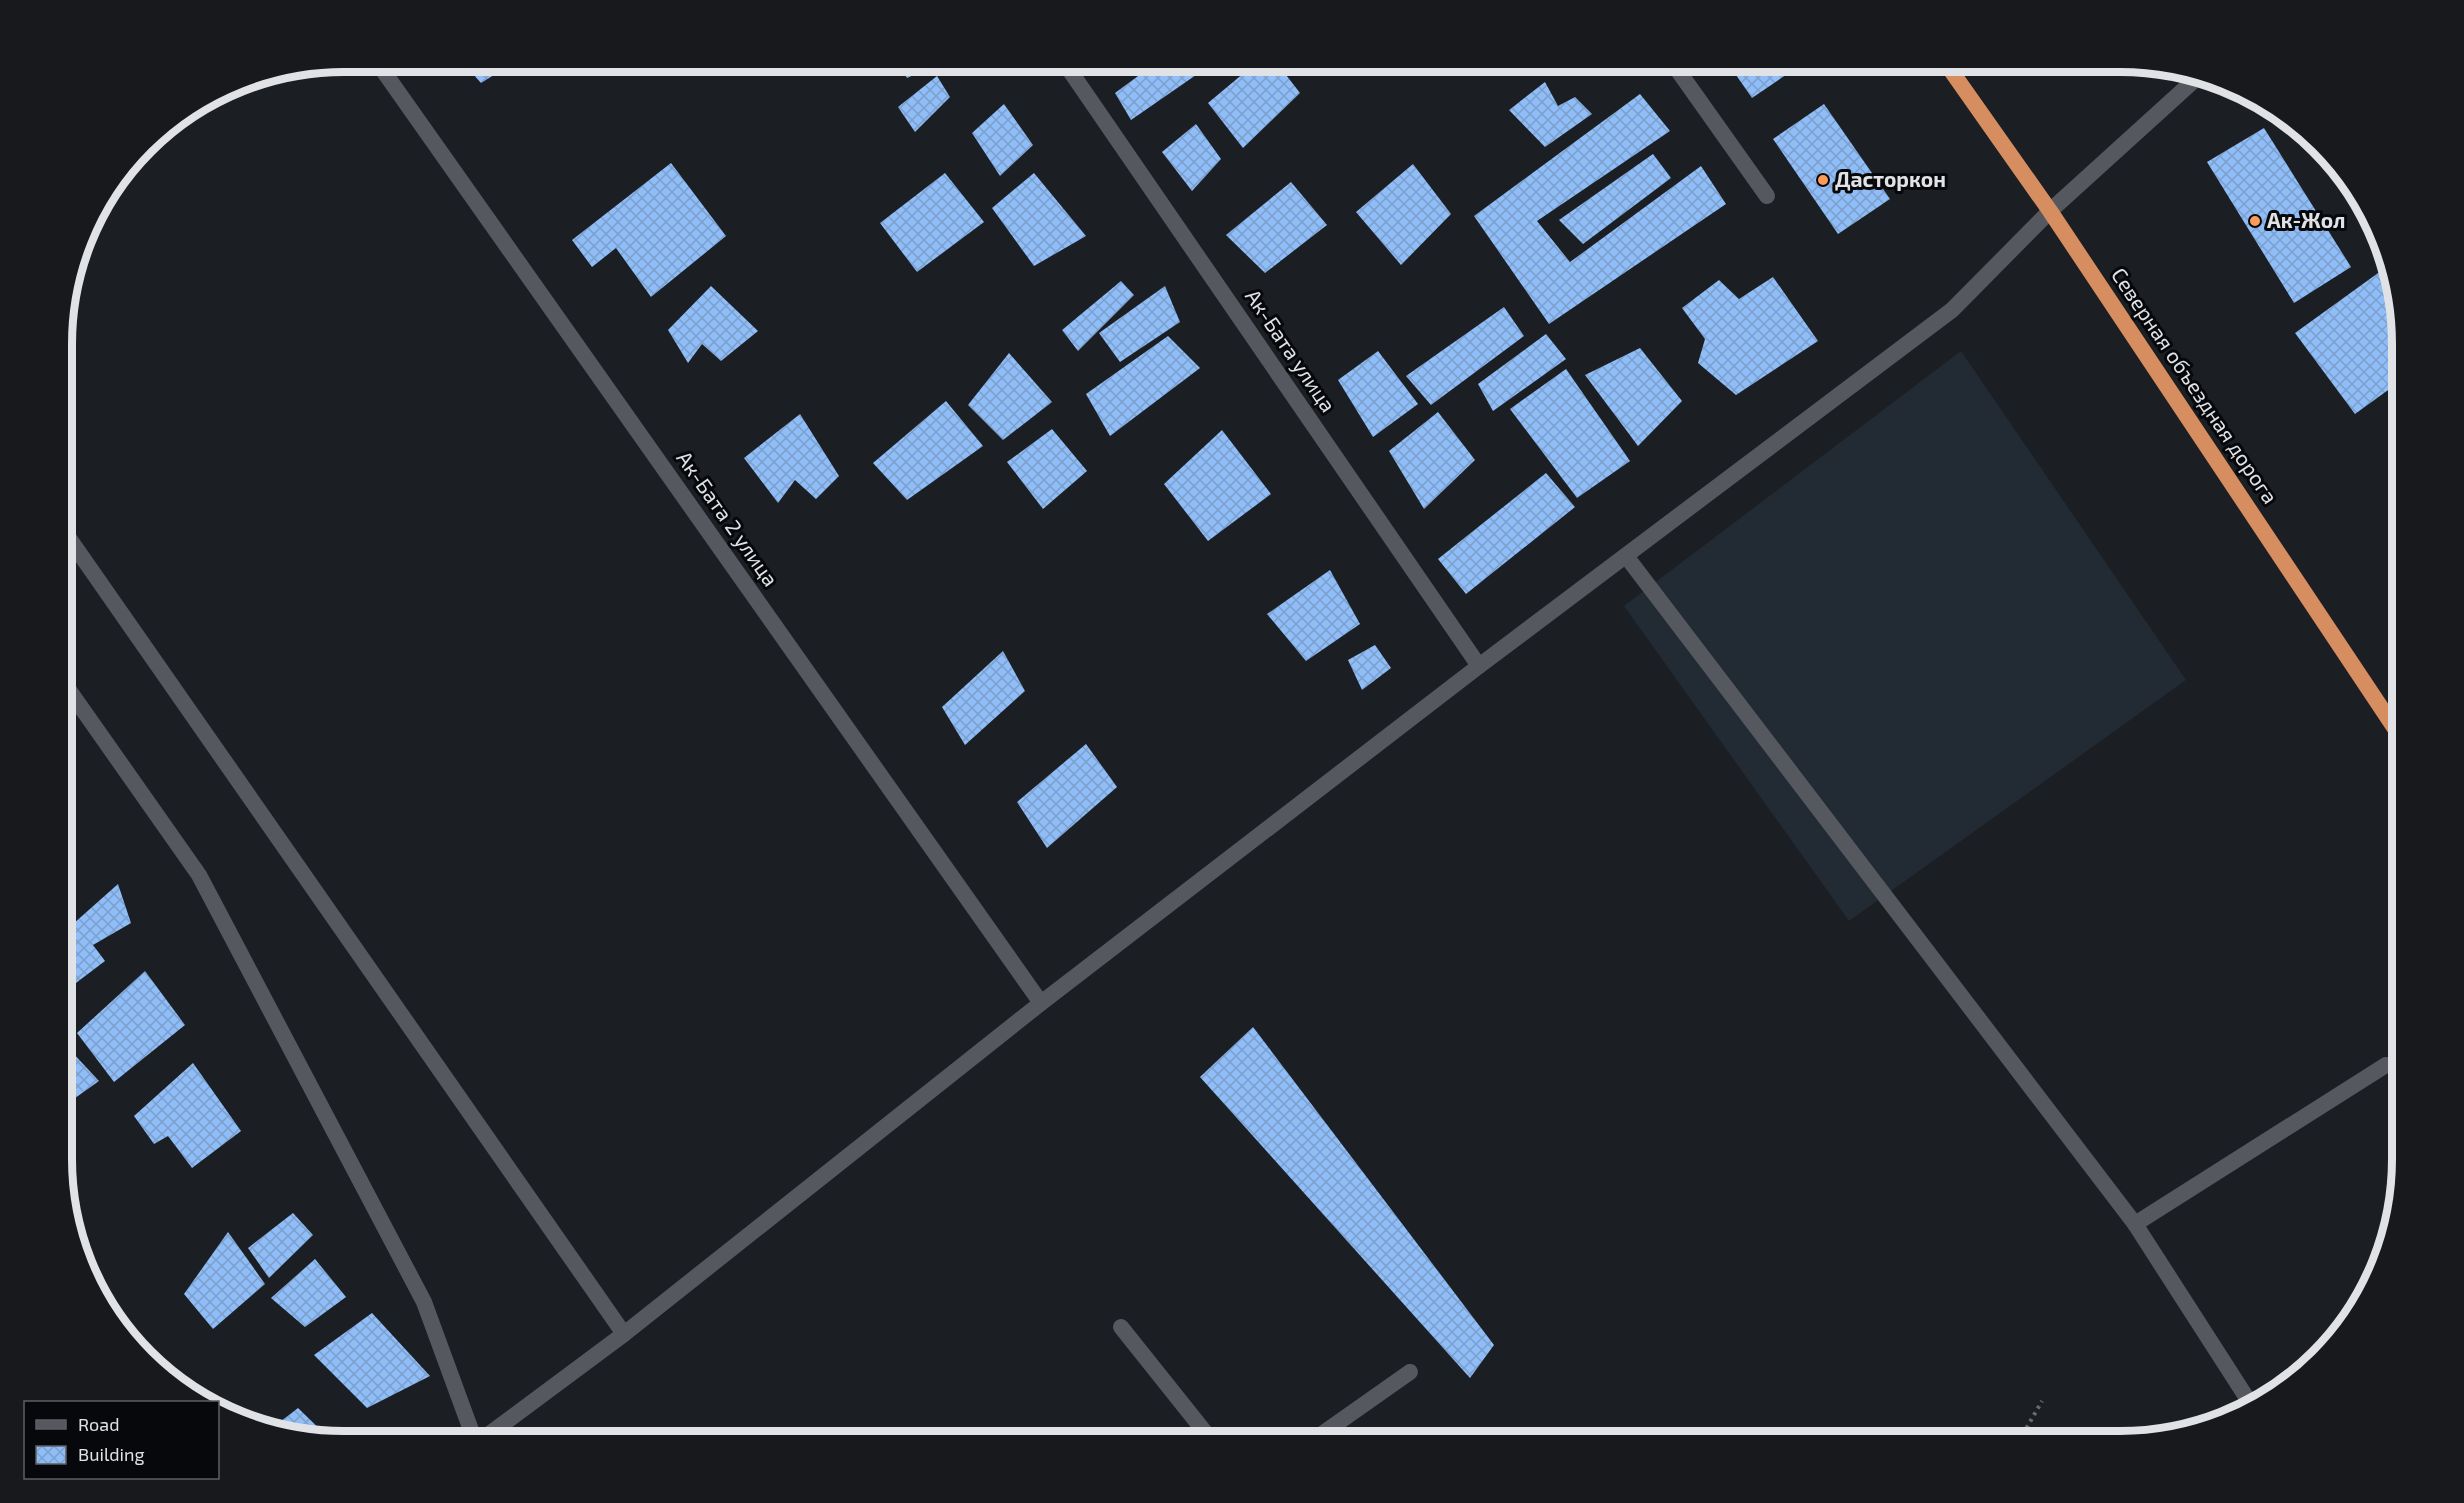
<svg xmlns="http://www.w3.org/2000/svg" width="2464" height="1503" viewBox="0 0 2464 1503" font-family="'Exo 2',sans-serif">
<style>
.built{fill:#222a34}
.building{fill:url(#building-cross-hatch)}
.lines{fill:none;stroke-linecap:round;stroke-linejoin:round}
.path{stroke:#686c70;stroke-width:4;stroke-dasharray:3 4.5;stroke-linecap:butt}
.service{stroke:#55595f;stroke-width:16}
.minor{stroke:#55595f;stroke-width:16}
.tertiary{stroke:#55595f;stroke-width:16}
.trunk{stroke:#d68d60;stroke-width:16}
.poi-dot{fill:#ff9b5a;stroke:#07080b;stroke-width:2}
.labels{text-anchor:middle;stroke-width:6;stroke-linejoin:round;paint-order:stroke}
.poi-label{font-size:21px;font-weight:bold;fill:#e0e2e6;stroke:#07080b;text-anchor:start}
.street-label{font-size:21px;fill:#e0e2e6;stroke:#07080b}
.rim{fill:none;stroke:#e0e2e6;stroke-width:8}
</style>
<defs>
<pattern id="building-cross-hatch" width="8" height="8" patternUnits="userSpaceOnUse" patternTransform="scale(1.5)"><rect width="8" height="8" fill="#8fbdf8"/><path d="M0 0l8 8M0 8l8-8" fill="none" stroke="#7c9fcb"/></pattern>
</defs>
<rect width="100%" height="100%" fill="#1b1f24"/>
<path class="built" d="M1961,351l225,329 -337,241 -225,-315z"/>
<g class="building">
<path d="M462,62h53l-34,21z"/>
<path d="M896,62h45l-34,16z"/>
<path d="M1157,62h30l9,13 -65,45 -16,-27z"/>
<path d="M1257,62h19l24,31 -57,55 -35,-45z"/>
<path d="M1727,62h78l-53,36z"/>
<path d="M937,76l13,21 -35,35 -17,-25z"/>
<path d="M1545,82l13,24 17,-9 17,17 -47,33 -36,-37z"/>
<path d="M1640,94l30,37 -133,90 33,41 131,-96 25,38 -177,120 -75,-108z"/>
<path d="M1004,104l29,41 -33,31 -28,-43z"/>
<path d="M1824,104l66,95 -52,35 -65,-95z"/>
<path d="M1196,124l25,35 -29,32 -30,-39z"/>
<path d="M2264,128l87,139 -57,36 -87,-141z"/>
<path d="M1653,154l18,24 -88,66 -24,-24z"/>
<path d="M671,163l55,73 -75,61 -35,-49 -24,19 -20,-27z"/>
<path d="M1413,164l38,50 -50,51 -45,-53z"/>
<path d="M945,173l39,49 -67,50 -37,-49z"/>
<path d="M1034,173l52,63 -52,30 -42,-58z"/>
<path d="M1291,182l36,43 -62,48 -39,-38z"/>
<path d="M2385,268l17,57v55l-47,34 -60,-81z"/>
<path d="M1773,277l45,64 -82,54 -38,-32 7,-24 -23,-31 37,-28 20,19z"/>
<path d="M1121,281l13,14 -56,56 -16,-21z"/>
<path d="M711,286l47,45 -37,30 -19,-17 -14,19 -20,-33z"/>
<path d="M1165,286l15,36 -60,40 -21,-29z"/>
<path d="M1504,307l20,29 -93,69 -25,-29z"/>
<path d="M1546,334l20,25 -73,52 -15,-27z"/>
<path d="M1168,336l32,32 -90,68 -24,-42z"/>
<path d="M1640,348l42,53 -44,45 -53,-71z"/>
<path d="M1378,351l40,53 -45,33 -35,-57z"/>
<path d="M1009,353l43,49 -49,38 -35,-35z"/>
<path d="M1566,369l64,92 -53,37 -67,-89z"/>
<path d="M946,401l37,45 -76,54 -34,-37z"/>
<path d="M1438,412l37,48 -51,49 -35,-58z"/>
<path d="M800,414l39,62 -23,23 -21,-19 -17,23 -34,-45z"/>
<path d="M1052,429l35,42 -44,38 -36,-47z"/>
<path d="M1222,430l49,64 -63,47 -44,-57z"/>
<path d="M1546,473l29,34 -109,87 -28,-35z"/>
<path d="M1330,570l30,54 -54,37 -39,-47z"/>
<path d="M1375,645l16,23 -29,22 -14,-30z"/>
<path d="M1003,651l22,40 -60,54 -23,-38z"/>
<path d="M1086,744l31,43 -70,61 -30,-46z"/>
<path d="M118,884l13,39 -38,22 12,16 -37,28 -4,-6v-51z"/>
<path d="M145,971l40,54 -71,57 -37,-49z"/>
<path d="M1253,1027l241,318 -24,33 -270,-301z"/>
<path d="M71,1051l28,30 -35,25v-49z"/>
<path d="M193,1063l48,68 -49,37 -24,-32 -14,8 -20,-28z"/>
<path d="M293,1213l20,22 -44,43 -21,-30z"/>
<path d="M228,1232l37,52 -52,45 -29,-35z"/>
<path d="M315,1259l31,38 -41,30 -34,-29z"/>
<path d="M372,1313l58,63 -63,32 -53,-53z"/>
<path d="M298,1408l33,32 -63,-9z"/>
</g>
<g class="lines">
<path class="path" d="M2019,1441l23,-40"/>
<g class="service">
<path d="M1626,556l509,668"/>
<path d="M1121,1327l91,114"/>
<path d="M2252,1406l-117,-182 251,-159"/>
<path d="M1312,1441l98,-69"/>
</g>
<g class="minor">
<path d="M377,62l664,941"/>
<path d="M1064,62l415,604"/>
<path d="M1672,62l95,134"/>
<path d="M64,531l560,803"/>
<path d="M64,683l135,192 225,427 51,139"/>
<path d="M480,1441l144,-107 417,-331 438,-337 473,-356 98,-99"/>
</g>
<path class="tertiary" d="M2050,211l151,-137"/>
<path class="trunk" d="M1945,62l105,149 352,528"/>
</g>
<g class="poi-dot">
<circle cx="1823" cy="180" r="6"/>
<circle cx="2255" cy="221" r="6"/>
</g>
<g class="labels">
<g class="poi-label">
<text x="1835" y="187">Дасторкон</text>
<text x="2267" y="228">Ак-Жол</text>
</g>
<g class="street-label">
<text transform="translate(1290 351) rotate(56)" y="7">Ак-Бата улица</text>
<text transform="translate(2194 386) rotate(56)" y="7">Северная объездная дорога</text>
<text transform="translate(727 519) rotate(55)" y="7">Ак-Бата 2 улица</text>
</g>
</g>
<path d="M0 0H2464V1503H0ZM344 72H2120A272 272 0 0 1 2392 344V1159A272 272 0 0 1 2120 1431H344A272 272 0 0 1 72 1159V344A272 272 0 0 1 344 72Z" fill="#18191d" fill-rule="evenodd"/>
<path class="rim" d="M344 72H2120A272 272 0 0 1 2392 344V1159A272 272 0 0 1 2120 1431H344A272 272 0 0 1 72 1159V344A272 272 0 0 1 344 72Z"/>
<rect x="24" y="1401" width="195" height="78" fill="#07080b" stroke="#5e5f63" stroke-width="1.5"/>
<rect x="36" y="1420" width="30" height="9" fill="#55595f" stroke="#5e5f63" stroke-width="1.5"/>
<text x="78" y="1431" font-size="18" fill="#e0e2e6">Road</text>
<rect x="36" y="1446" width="30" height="18" fill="url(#building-cross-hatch)" stroke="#5e5f63" stroke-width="1.5"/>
<text x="78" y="1461" font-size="18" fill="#e0e2e6">Building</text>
</svg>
